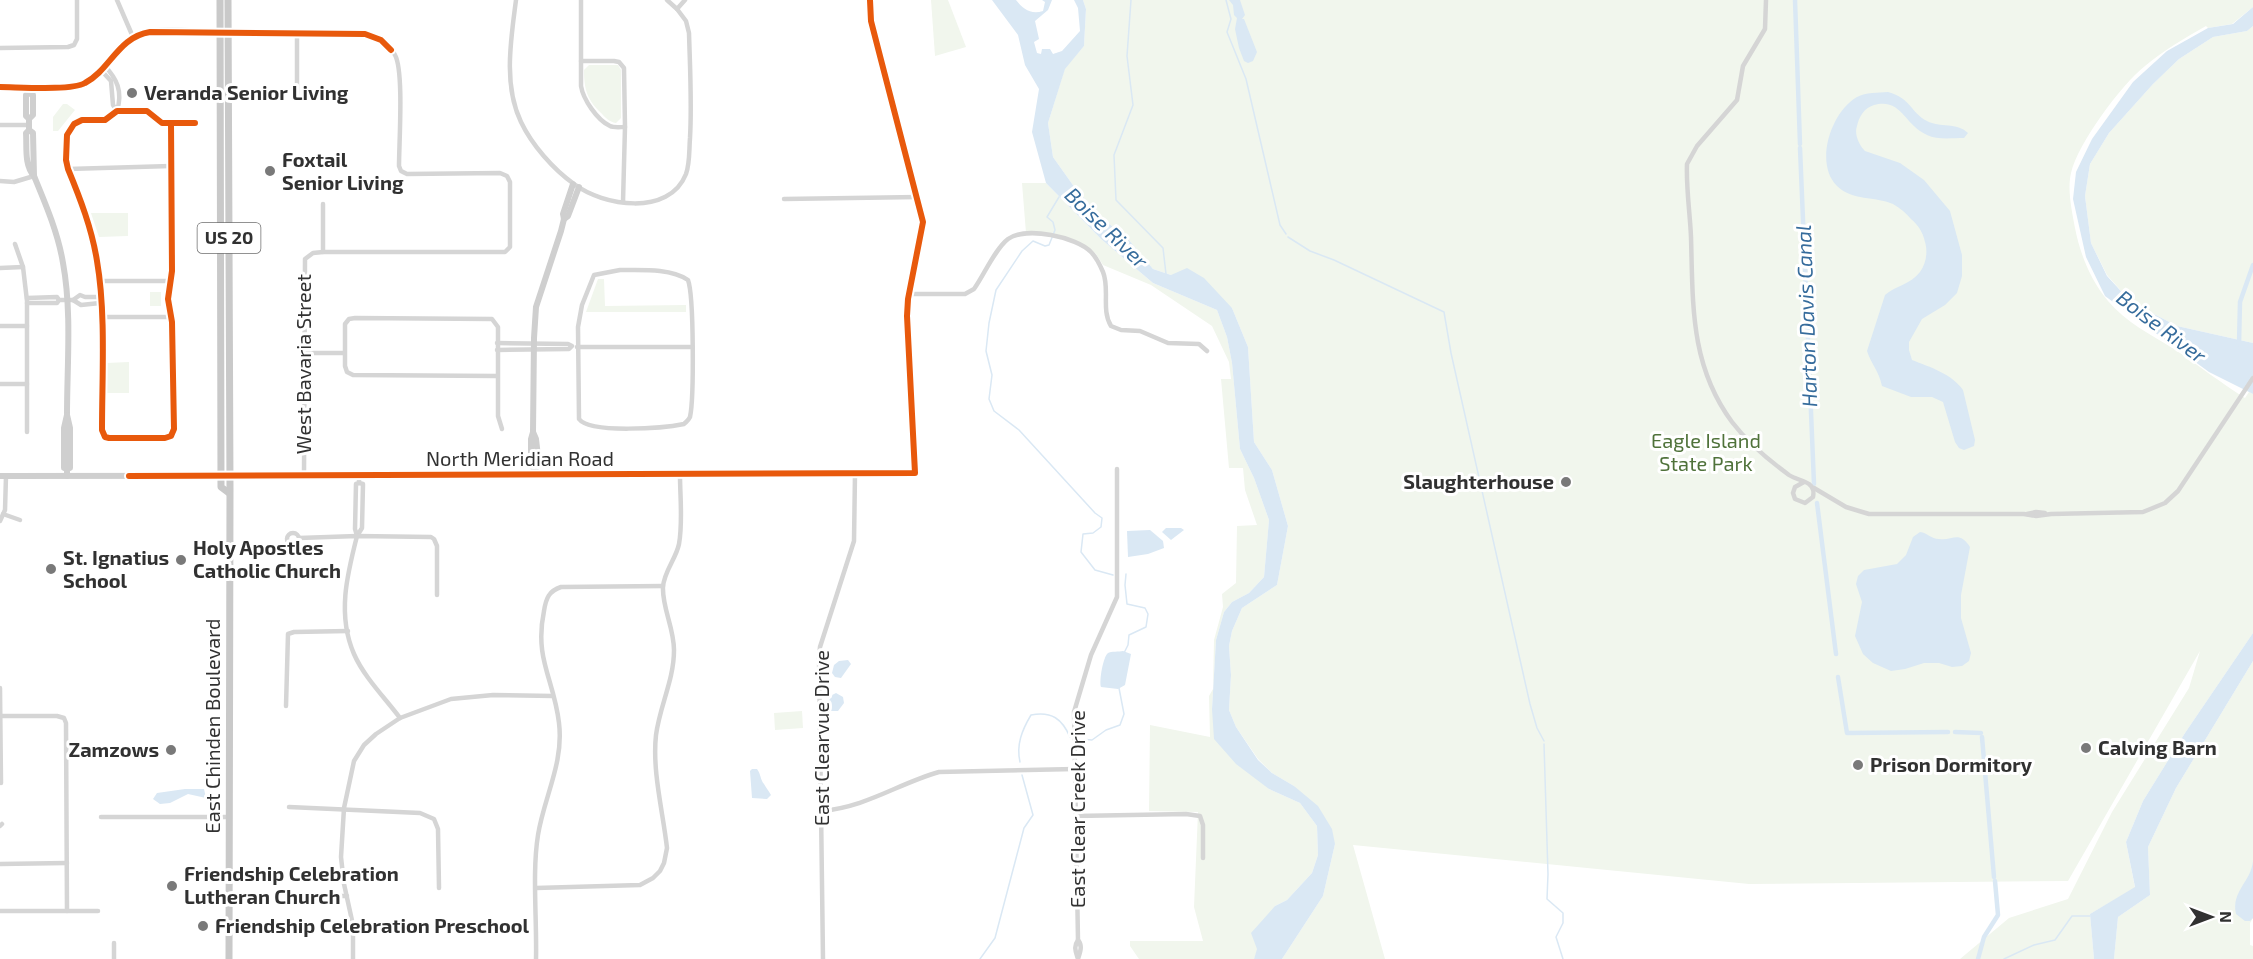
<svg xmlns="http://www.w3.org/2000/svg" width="2253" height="959" viewBox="0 0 2253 959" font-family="'Exo 2',sans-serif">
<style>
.green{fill:#f1f6ed}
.water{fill:#dae8f4}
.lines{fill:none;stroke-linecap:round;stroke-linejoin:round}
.stream{stroke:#dae8f4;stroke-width:1.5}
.canal{stroke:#dae8f4;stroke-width:4.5}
.street{stroke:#d5d5d5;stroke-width:4.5}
.secondary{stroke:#cfcfcf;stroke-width:6}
.primary{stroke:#c9c9c9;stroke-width:7}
.cycleway-casing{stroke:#fff;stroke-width:10}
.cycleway{stroke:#e8590c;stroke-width:6}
.poi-dot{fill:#797979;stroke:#fff;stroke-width:2}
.labels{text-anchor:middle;stroke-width:6;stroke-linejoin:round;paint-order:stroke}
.shield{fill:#fff;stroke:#6f6f6f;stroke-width:1.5}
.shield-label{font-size:18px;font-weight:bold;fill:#313131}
.poi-label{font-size:20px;font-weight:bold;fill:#313131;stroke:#fff;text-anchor:start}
.street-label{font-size:20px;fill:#313131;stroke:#fff}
.park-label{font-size:20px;fill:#4f723a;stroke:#fff}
.water-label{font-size:21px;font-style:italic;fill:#366c9c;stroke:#fff}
</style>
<rect width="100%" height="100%" fill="#fff"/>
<g class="green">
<path d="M931,0h17l18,47 -31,9z"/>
<path d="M1083,0h1170v7l-21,17 -24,4 -2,-2c-21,12 -42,24 -61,40 -24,19 -67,77 -74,107 -4,17 1,38 4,55 5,26 16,53 33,73 19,22 42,33 66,48 24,16 47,34 71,49l4,-6 4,2v239l-68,100 -42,68 -17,41 9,46 -45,26 4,45h-134l49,-41 59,-19 44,-87 77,-124 11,-37 -132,230 -319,3 -396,-39 32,114h-103l41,-63 12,-52 -41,-58 -22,-13 -14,-14 -22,-32 -7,-17 2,-35 -2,-29 3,-15 10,-23 35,-23 11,-59 -16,-56 -18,-28 -6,-95 -16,-39 -61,-33 -18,-6 -24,-29 -27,-22 -27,-30 -22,-31 -5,-34 17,-55 19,-22 2,-37z"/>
<path d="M2253,26v317l-76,-17 -46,-24 -24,-27 -16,-32 -6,-47 5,-32 19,-31 44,-49 26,-25 34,-22 34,-6z"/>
<path d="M589,65h29l3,5v48l-5,5c-7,-1 -11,-6 -16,-11 -13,-13 -16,-23 -16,-42z"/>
<path d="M63,104h4l8,6 -17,21h-5v-14z"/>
<path d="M1022,183h24l55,56 52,44 64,27 10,27 5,26 8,86 14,29 15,42 -5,57 -15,16 -17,9 -8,10 -8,28 -4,69 57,80 31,14 17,23 1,29 -6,18 -25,27 -12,6 -21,53h-115l-9,-13v-5h73l-9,-34 4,-95 -49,-1 1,-86 60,12 -1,-41 4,-7 1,-49 9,-33 -1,-13 14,-11 1,-57 20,-1 -12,-35 -2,-22h-14l-8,-89h10l-2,-17 -17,-36 -61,-41 -48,-20 -7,-11 -8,-7 -33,-10 -29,-4z"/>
<path d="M91,213h37v23l-29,1z"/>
<path d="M598,279h6l1,27 81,-1v7h-100z"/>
<rect x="150" y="292" width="11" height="14"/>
<path d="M129,362v31h-22l-1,-30z"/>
<path d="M2253,661v257l-3,5v22l3,1v13h-139l4,-42 32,-22 -2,-48 28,-59z"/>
<path d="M802,711l1,17 -28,2 -1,-17z"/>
</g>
<g class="water">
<path d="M992,0h24c7,9 15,15 27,11l2,-9 -3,-2h10l-4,10 -13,11 4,18 -5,3 3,11 4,1 1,-5h8l3,5 9,-3 18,-20 -2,-23 -4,-8h9l3,9 -2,37 -19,23 -17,54 5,34 22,31 27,30 27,22 24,29 18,6 16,-7 17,10 28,30 16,39 6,95 18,28 16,56 -11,59 -35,23 -10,23 -3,15 2,29 -2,35 7,17 22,33 14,13 22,13 24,20 14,23 3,15 -12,52 -41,63h-28l3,-10 -6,-16 24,-27 12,-6 25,-27 6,-18 -1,-29 -17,-23 -31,-14 -33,-25 -22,-25 -2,-30 4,-69 8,-28 8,-10 17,-9 15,-16 5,-57 -15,-42 -14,-29 -8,-86 -5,-26 -10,-27 -64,-27 -52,-44 -55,-56 -14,-51 7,-43 -14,-24 -7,-30z"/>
<path d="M1229,0h11l5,15 -3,4h2l13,33 -4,9 -5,2 -4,-2 -5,-13 -4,-19 2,-11 -3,-3 -1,-10z"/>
<path d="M2253,7v19l-6,5 -34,6 -34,22 -26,25 -44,49 -19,31 -5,32 6,47 16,33 24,26 46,24 76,17v51l-44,-22 -104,-76 -19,-39 -13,-58 3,-27 16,-33 41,-57 34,-31 41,-23 25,-4z"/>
<path d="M1888,92c23,6 23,21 39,29 13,7 30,1 41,12l-4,5c-12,0 -27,2 -37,-3 -23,-10 -25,-37 -53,-30 -10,3 -15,12 -17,21 -3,8 2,19 8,25l35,12 24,17 26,31 12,44v21l-5,17 -12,12 -23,14 -13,23v8l3,10c18,7 40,14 51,30l12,50 -1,6 -10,4 -5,-2 -4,-6 -12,-40 -11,-5h-21l-29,-11c-3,-15 -11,-22 -15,-35l18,-56c10,-9 26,-11 35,-23 6,-8 8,-20 5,-30 -2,-10 -7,-17 -14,-23 -5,-6 -11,-11 -18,-15 -18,-8 -41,-3 -56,-18 -23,-23 -6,-74 20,-89 9,-5 21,-4 31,-5z"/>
<path d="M1166,528h15l3,2 -13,10 -9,-8z"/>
<path d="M1150,530l13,11 1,7 -16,6 -20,3 -1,-26z"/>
<path d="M1920,532c8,1 11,7 19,7 14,2 20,-9 31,8l-9,48v23l10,35 -2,8 -7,5 -10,1 -13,-4h-15l-19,6 -14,2 -18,-8 -10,-9 -8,-18 7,-34 -6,-18 2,-8 6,-6 33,-6 9,-9 7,-18z"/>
<path d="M2253,633v28l-77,127 -28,59 2,48 -32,22 -4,42h-20l-4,-45 45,-27 -9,-45 17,-41 42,-68z"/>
<path d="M1123,651l8,3 -6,31 -7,4 -17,-2c-2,-6 2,-30 7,-34 3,-2 11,-1 15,-2z"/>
<path d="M848,660l3,4 -10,14 -6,-1 -3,-4 2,-8 5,-4z"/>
<path d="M836,693l7,4 1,6 -6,8h-9c-2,-7 0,-15 7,-18z"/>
<path d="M752,769h5c4,5 3,10 7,15 2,4 5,7 7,11l-4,4 -15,-1 -2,-27z"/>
<path d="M185,789h19l2,9 -18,-4 -18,9 -10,1 -7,-5 4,-6z"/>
<path d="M2253,861v57l-3,3h-5l-9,-7c-5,-23 15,-32 17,-53z"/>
</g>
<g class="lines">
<g class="stream">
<path d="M1131,0l-4,56 6,49 -19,50 2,45 47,48 3,26"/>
<path d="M1226,0l5,19 -4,13 19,47 34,146 6,9"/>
<path d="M1059,197l-12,20 6,5 2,8 -6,15 -4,1 -12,-5 -11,10 -26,39 -7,33 -3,28 6,24 -3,24 5,12 25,19 76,83 7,5 -1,9 -8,6 -10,1 -2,18 14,18 18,5"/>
<path d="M1288,237l22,14 24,9 110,52 7,41 79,351 7,24 7,13"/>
<path d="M1124,653l4,-8 1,-10 17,-8 2,-13 -3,-6 -18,-4 -2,-19 1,-11"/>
<path d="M1080,739l12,1 14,-10 14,-5 4,-11 -5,-26"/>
<path d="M1544,744l4,130 -1,25 16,14v10l-7,14 7,22"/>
<path d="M1020,762c-4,-17 2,-32 11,-47 21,-4 31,4 39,22"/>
<path d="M980,959l15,-21 29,-110 9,-13 -11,-40"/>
<path d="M2004,959l30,-14 21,-5 17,-24h18"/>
</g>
<g class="canal">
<path d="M1795,0l5,144"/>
<path d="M1800,148l14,336"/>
<path d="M2239,344l1,-42 13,-37"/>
<path d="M1817,503l19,151"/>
<path d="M1838,677l9,56 101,-1"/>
<path d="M1955,732l26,1"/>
<path d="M1982,737l12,140"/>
<path d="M1978,959l6,-22 14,-22 -3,-34"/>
</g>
<g class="street">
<path d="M117,0l16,37"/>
<path d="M516,0c-5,39 -13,85 5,122 11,23 32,47 53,62 29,22 95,33 112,-10 4,-11 3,-24 4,-36 2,-35 0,-70 -1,-105l-3,-12 -9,-12 8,-9"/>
<path d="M581,0v86c2,13 16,34 29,40 4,2 10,1 15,1"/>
<path d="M667,0l10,9"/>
<path d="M870,0l1,21 9,35 43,166 -15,77 -1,17 8,157"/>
<path d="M1766,0l-1,29 -22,37 -6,34 -40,46 -10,18c-1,24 3,49 4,73 2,68 -1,128 41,185 16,21 35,37 57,53 6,4 14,5 20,9 5,4 5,8 4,13l-8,6 -10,-4 -2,-6 2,-6 9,-5"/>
<path d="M228,33l137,1c12,3 24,9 30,21 9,16 4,88 4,111l2,5 6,3 93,-1 7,3 3,6v65l-5,5h-182l-10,1 -8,6 -1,217"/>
<path d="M297,34v66"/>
<path d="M0,48l68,-1 6,-2 3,-6v-39"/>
<path d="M581,61h33l5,1 5,6 1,59 -2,75"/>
<path d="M104,65c13,14 19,26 13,46"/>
<path d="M100,69l11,12 2,24 4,6"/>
<path d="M171,123l1,148 -4,28 4,23 2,107 -3,7 -6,2h-56l-4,-1 -3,-7c0,-54 4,-117 -5,-169 -5,-32 -17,-63 -29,-92l-2,-9 1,-25 7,-11 8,-4h23l12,-9h30l15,12h33"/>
<path d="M0,125h29"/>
<path d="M68,169l103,-3"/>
<path d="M0,181l14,1 20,-6"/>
<path d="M784,199l134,-2"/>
<path d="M323,204v48"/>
<path d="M15,244l8,23 4,34v131"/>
<path d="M0,268l23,-1"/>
<path d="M620,270c21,0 51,-2 68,10 6,16 6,119 2,137 -2,4 -3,4 -6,7 -19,4 -94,10 -105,-5l-1,-92 4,-22 12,-30z"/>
<path d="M100,281h70"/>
<path d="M909,294h56l9,-5c10,-14 21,-40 34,-50 18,-13 69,-2 83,13 5,5 9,13 12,20 7,17 -2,38 8,54l10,4 19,1 28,12 31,1 8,7"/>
<path d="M27,298l30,-1 2,3h14l8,5 19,-2"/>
<path d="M73,300l7,-5 5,2h15"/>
<path d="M27,303h30l2,-3"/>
<path d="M102,317h69"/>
<path d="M0,326h27"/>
<path d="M577,347h115"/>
<path d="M497,350l72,-1 3,-3 -4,-2 -71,-1"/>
<path d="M304,353h40"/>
<path d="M497,376l-144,-1 -6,-3 -2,-6v-42l4,-5 6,-1 137,1 6,8v89l4,13"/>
<path d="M0,384h27"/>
<path d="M359,477v6l4,1 -1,44 -5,8 -2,-7 1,-45 3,-1"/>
<path d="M1814,488l32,19 23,7h155l12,2 15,-2 92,-2 22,-9 13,-12 75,-113"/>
<path d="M3,514l17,6"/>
<path d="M2027,514l9,-2 9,1"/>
<path d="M0,521l5,-11 1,-34"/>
<circle cx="293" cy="539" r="6"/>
<path d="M357,536c-10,39 -20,79 -3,118 10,23 31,44 46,64"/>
<path d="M299,538l58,-2 74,1 3,2 3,7v49"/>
<path d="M0,688l1,95"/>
<path d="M286,706l2,-72 6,-2 54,-1"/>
<path d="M0,716h57l7,2 2,5 1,188"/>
<path d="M289,807l131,6 14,6 4,10 1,59"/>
<path d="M821,811c46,-4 76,-27 118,-39l136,-3"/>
<path d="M1076,816l110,-2 14,2 3,9v33"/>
<path d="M101,817h128"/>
<path d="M0,826l2,-2"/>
<path d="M0,864l67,-1"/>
<path d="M536,888l104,-3 13,-7 7,-7 4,-8 3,-15c-4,-36 -15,-77 -11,-113 4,-30 18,-55 18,-85 0,-22 -12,-43 -11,-63 1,-16 13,-28 16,-43 4,-22 1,-47 1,-69"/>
<path d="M291,896h56"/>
<path d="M0,911h98"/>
<path d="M1078,940l-4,-228 17,-57 26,-58v-128"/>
<path d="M1078,940c5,6 2,12 0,19 -2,-7 -5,-12 0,-19z"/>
<path d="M114,943v16"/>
<path d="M353,959v-34l-9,-41 -3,-27 3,-49 10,-47 10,-16 12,-11 24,-16 51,-19 42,-4 60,1"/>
<path d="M536,959c1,-39 -4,-87 2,-124 6,-38 26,-72 21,-112 -5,-44 -25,-64 -15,-112 2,-13 5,-20 17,-24l102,-1"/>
<path d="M823,959l-4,-301 1,-11 34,-106 1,-67"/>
</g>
<g class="secondary">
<path d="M0,87c19,0 68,4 83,-3 23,-11 34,-44 59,-51 23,-7 58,0 83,0"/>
<path d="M29,119l4,-4v-20l-4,-2 -3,2v21l3,3v11l-3,3c1,14 -2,32 8,43l-1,-43 -4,-3"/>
<path d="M34,176c12,29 24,57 29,87 9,49 4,102 4,152"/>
<path d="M564,219l4,-3 11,-29"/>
<path d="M533,432l1,-94 2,-31 25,-76 3,-12 -1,-5 10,-30"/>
<path d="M67,469l3,-1v-40l-3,-13 -3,13v40l3,1v7"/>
<path d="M0,476l749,-1 166,-2"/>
<path d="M535,476v-7l4,-4 -3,-26 -3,-7 -2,7v27l4,3"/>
</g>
<g class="primary">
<path d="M220,0l1,487 8,6"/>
<path d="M228,0l2,488 -1,471"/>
</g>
<defs>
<g id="cycleway">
<path d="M0,87c18,0 71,4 85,-4 25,-13 33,-46 65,-51l215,2 16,6 10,10"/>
<path d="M171,123l1,148 -4,28 4,23 2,107 -3,7 -6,2h-56l-4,-1 -3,-7c0,-54 4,-117 -5,-169 -5,-32 -17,-63 -29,-92l-2,-9 1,-25 7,-11 8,-4h23l12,-9h30l15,12h33"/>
<path d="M129,476l786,-3 -8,-157 1,-17 15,-77 -43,-166 -9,-35 -1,-21"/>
</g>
</defs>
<use href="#cycleway" class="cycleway-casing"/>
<use href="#cycleway" class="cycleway"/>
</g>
<g class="poi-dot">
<circle cx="132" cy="93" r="6"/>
<circle cx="270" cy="171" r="6"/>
<circle cx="1566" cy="482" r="6"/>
<circle cx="181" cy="560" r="6"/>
<circle cx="51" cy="569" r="6"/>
<circle cx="2086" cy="748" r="6"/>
<circle cx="171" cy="750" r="6"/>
<circle cx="1858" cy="765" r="6"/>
<circle cx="172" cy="886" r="6"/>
<circle cx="203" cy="926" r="6"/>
</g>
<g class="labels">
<rect class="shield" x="197.5" y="223" width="63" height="30" rx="4.5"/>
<g class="shield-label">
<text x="229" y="244">US 20</text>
</g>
<g class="poi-label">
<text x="144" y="100">Veranda Senior Living</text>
<text x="282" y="167">Foxtail<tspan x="282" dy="23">Senior Living</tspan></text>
<text x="1554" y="489" text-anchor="end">Slaughterhouse</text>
<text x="193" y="555">Holy Apostles<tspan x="193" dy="23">Catholic Church</tspan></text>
<text x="63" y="565">St. Ignatius<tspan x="63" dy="23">School</tspan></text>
<text x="2098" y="755">Calving Barn</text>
<text x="159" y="757" text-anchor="end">Zamzows</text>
<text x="1870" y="772">Prison Dormitory</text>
<text x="184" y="881">Friendship Celebration<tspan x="184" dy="23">Lutheran Church</tspan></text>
<text x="215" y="933">Friendship Celebration Preschool</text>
</g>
<g class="street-label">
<text transform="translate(304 364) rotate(-90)" y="7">West Bavaria Street</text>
<text x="520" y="466">North Meridian Road</text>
<text transform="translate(213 726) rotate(-90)" y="7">East Chinden Boulevard</text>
<text transform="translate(822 738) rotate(-90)" y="7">East Clearvue Drive</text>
<text transform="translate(1078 809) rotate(-90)" y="7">East Clear Creek Drive</text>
</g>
<g class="park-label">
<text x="1706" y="448">Eagle Island<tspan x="1706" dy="23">State Park</tspan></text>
</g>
<g class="water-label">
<text transform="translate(1106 228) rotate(44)" y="7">Boise River</text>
<text transform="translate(1807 316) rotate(-92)" y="7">Harton Davis Canal</text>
<text transform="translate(2161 327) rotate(37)" y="7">Boise River</text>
</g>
</g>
<g transform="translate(2211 917) rotate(90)" stroke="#ffffff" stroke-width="4.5" paint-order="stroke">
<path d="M0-4.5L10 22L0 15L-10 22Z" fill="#313131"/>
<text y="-9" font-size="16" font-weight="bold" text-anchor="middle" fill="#313131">N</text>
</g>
</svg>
